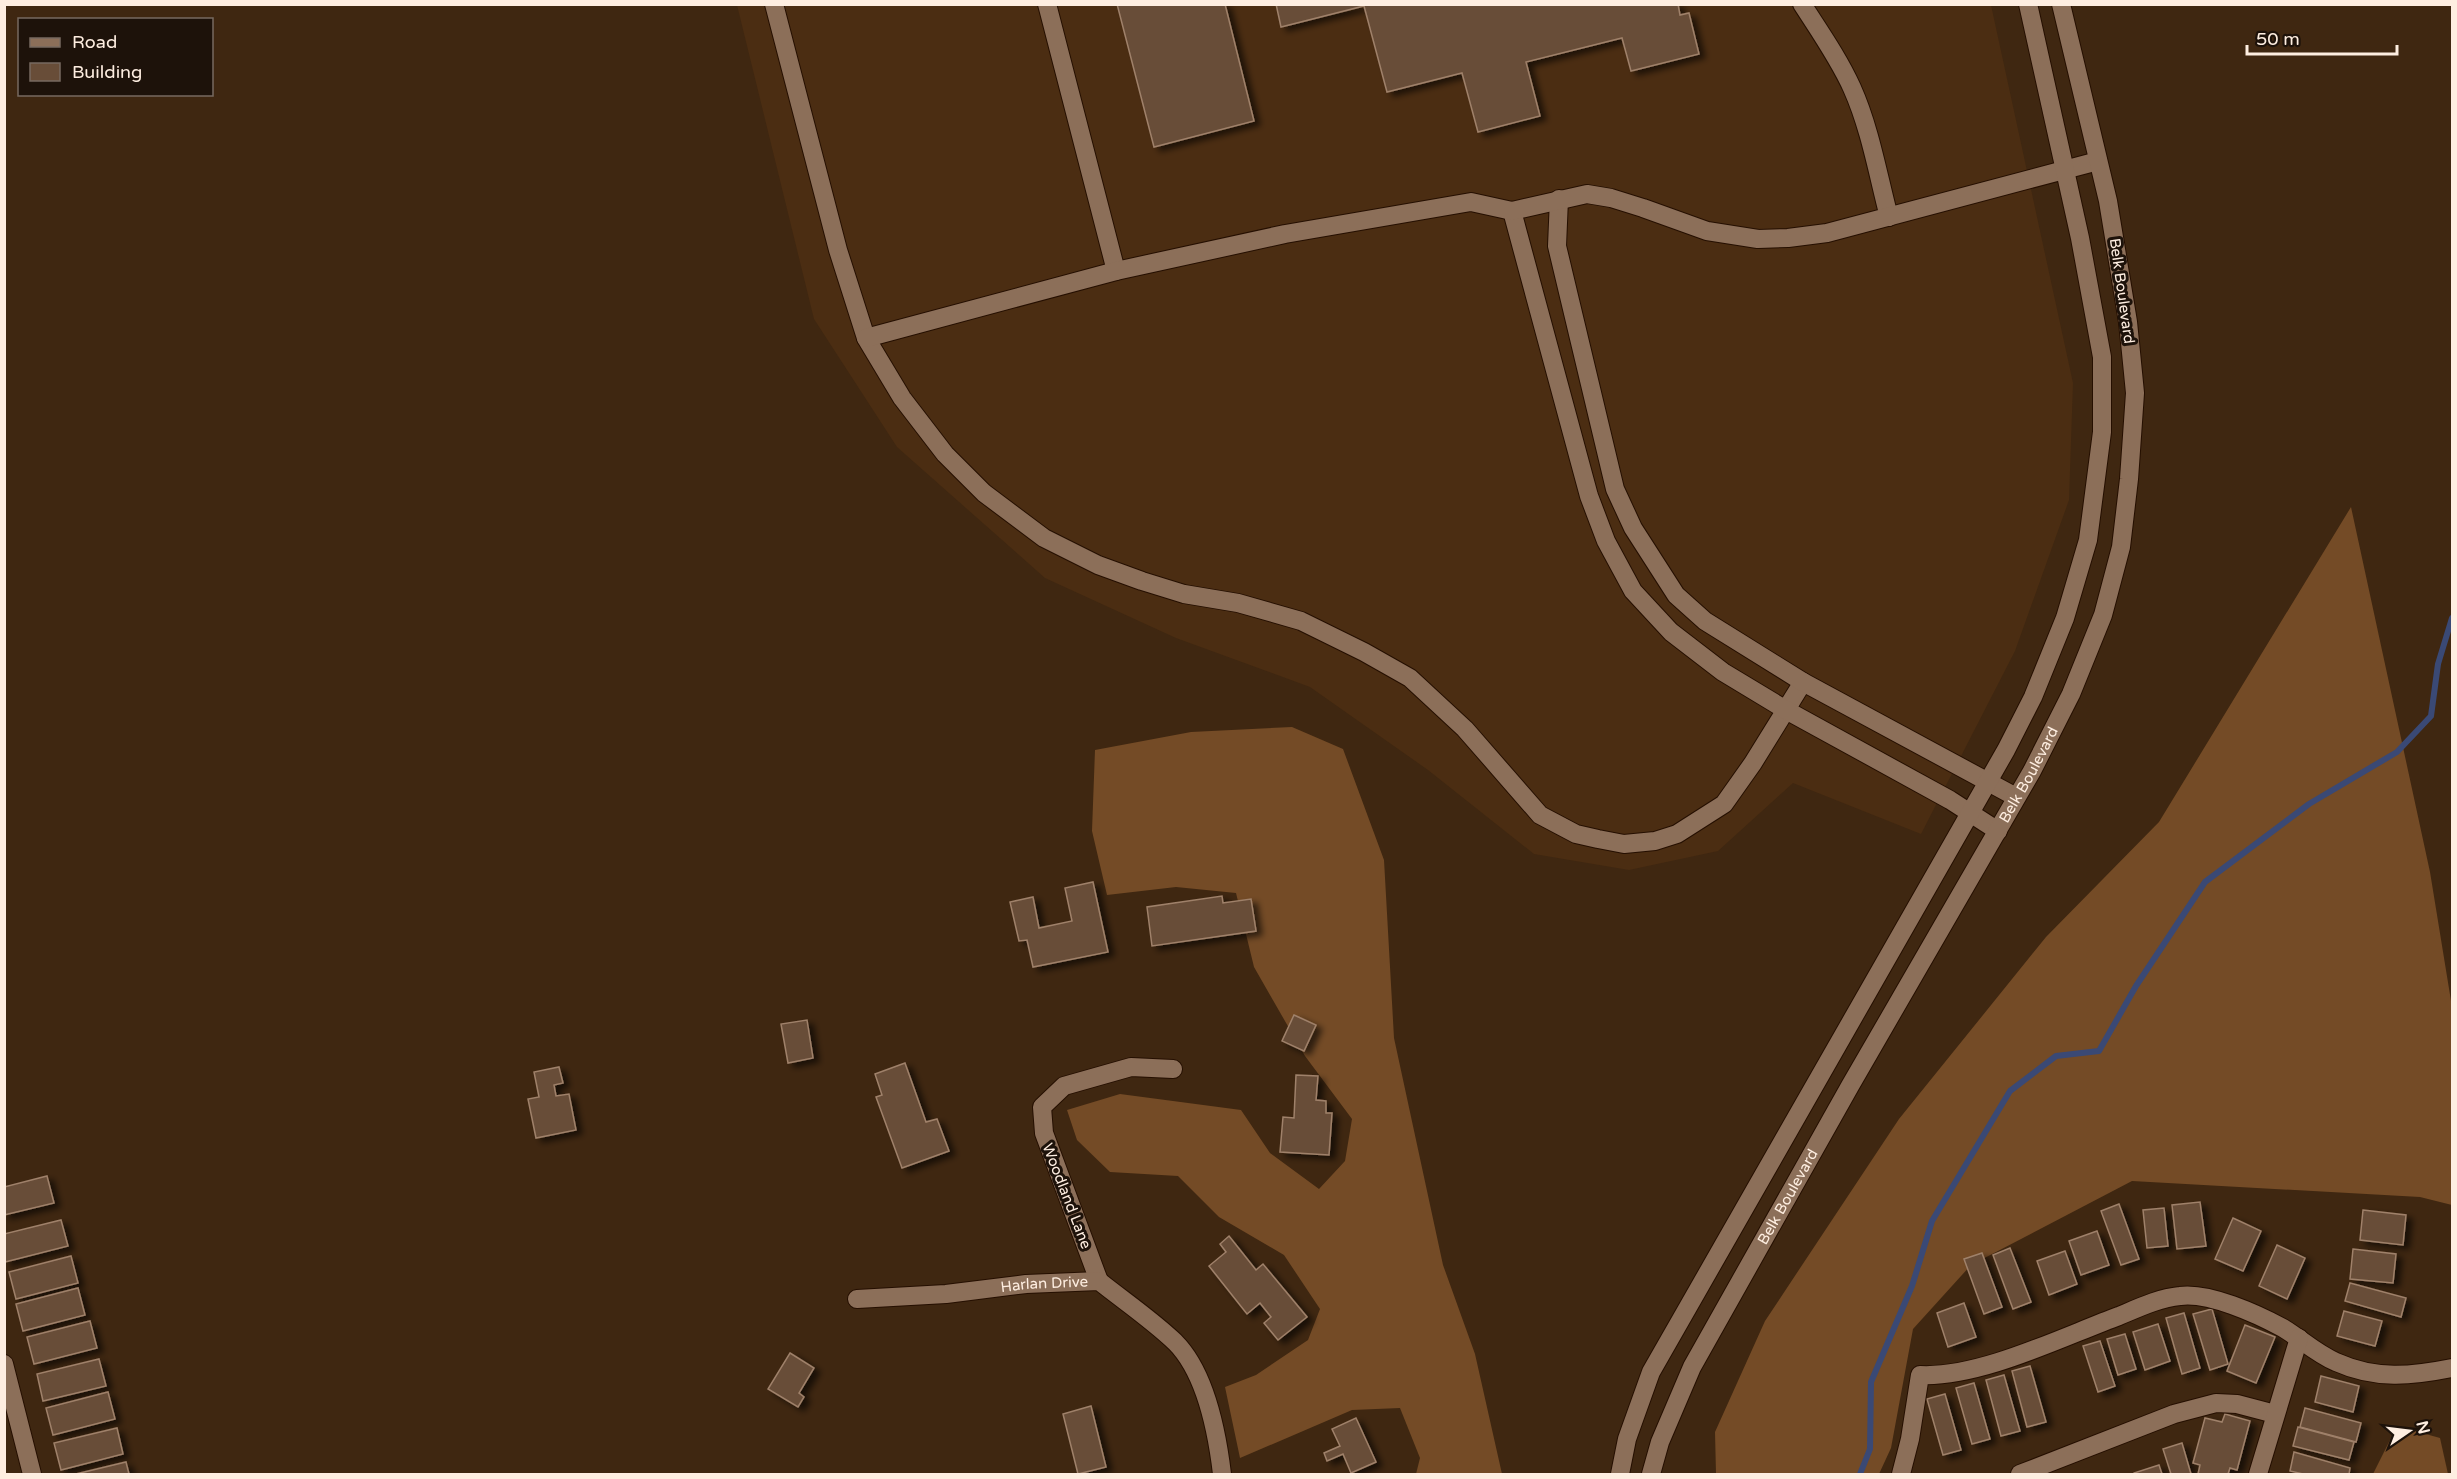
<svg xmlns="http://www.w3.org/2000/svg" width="2457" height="1479" viewBox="0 0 2457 1479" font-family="'Varela Round',sans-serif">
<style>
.built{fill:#4b2d12}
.forest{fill:#744b26}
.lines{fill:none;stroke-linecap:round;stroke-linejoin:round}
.stream{stroke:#3a4975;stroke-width:6}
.building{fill:#684d38;stroke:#9f816a;stroke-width:1.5;filter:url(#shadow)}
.minor-casing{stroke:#250f00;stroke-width:20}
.minor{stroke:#8c6f59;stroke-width:18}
.labels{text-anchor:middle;stroke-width:6;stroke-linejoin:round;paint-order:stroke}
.street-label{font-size:15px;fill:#feeee1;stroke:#1d120a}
</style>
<defs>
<filter id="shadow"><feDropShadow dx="6" dy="4" stdDeviation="3" flood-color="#0009"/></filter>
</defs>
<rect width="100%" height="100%" fill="#3f2711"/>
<path class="built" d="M737,5h1254l82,378 -4,117 -54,151 -94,183 -128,-51 -75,68 -89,19 -95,-16 -106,-84 -118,-83 -134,-49 -131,-60 -148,-131 -83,-128z"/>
<g class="forest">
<path d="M2351,507l79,365 22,135v198l-32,-8 -288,-16 -161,84 -58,64 -22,119 -12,26h-163l-1,-42 50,-111 134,-202 147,-182 113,-115z"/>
<path d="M1292,727l51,22 41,111 10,178 49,227 32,89 27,120h-86l4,-16 -20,-50 -48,2 -112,48 -15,-71 31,-12 52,-35 12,-31 -36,-54 -65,-38 -41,-41 -68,-4 -33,-32 -10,-30 53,-16 121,16 29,43 49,36 26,-28 7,-42 -47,-63 -51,-89 -18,-74 -60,-6 -69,8 -15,-64 3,-81 96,-18z"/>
<path d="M2397,1426l43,12 8,36h-75z"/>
</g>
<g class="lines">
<path class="stream" d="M1860,1474l10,-25 1,-67 41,-96 20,-65 78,-130 46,-35 43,-5 37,-65 69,-104 104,-78 88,-52 34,-36 7,-52 14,-46"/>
</g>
<g class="building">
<path d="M1117,4h108l29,117 -100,26z"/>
<path d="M1276,4h402l2,11 9,-2 10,41 -68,17 -9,-33 -96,24 14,54 -62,16 -16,-59 -75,19 -23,-86 -83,21z"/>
<path d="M1093,882l15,70 -75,15 -6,-27 -8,1 -9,-39 23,-5 6,31 33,-7 -7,-33z"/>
<path d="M1222,896l1,7 28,-4 5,32 -104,15 -5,-39z"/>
<path d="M1294,1015l22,10 -12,26 -22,-10z"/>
<path d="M807,1020l6,38 -25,5 -7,-39z"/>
<path d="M905,1063l21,59 11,-3 12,32 -47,17 -26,-71 6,-2 -7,-21z"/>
<path d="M559,1067l4,16 -9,2 2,11 13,-2 7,36 -40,8 -8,-39 11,-2 -5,-25z"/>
<path d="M1296,1075l22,1 -2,24 10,1v12h6l-3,42 -49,-3 3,-35 11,1z"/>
<path d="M47,1176l7,27 -50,12v-28z"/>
<path d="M2200,1202l6,44 -29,3 -5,-44z"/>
<path d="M2119,1204l20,55 -18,6 -20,-54z"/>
<path d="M2164,1208l4,38 -21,2 -4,-38z"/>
<path d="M2363,1210l43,5 -3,30 -43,-5z"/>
<path d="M2233,1218l28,13 -18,40 -28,-12z"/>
<path d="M61,1220l7,26 -63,16 -1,-28z"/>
<path d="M2097,1231l12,34 -28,10 -12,-34z"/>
<path d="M1229,1236l27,34 7,-6 44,53 -29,23 -14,-17 7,-6 -11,-14 -13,11 -38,-48 17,-14 -6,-8z"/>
<path d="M2277,1245l28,13 -18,41 -28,-13z"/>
<path d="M2010,1248l21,54 -18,7 -20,-54z"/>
<path d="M2353,1249l43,5 -3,29 -43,-4z"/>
<path d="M2065,1251l12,33 -28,11 -12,-34z"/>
<path d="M1982,1253l20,54 -18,7 -20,-55z"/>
<path d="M71,1256l7,27 -62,16 -7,-27z"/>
<path d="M2350,1283l56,15 -5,19 -56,-16z"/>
<path d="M78,1288l7,27 -62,16 -7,-27z"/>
<path d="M1964,1303l12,34 -28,10 -11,-34z"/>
<path d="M2212,1309l16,55 -18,6 -17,-56z"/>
<path d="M2344,1311l38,10 -7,25 -38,-10z"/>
<path d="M2184,1313l16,55 -18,6 -16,-56z"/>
<path d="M90,1321l7,27 -63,16 -7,-27z"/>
<path d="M2158,1324l12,37 -25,9 -12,-38z"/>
<path d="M2245,1325l30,12 -19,46 -29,-12z"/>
<path d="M2125,1334l11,35 -18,6 -11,-36z"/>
<path d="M2100,1341l15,45 -17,6 -15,-46z"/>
<path d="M790,1353l24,15 -15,25 5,4 -6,10 -30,-18z"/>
<path d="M99,1359l7,27 -63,15 -6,-27z"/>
<path d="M2030,1366l16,56 -19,5 -15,-56z"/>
<path d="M2004,1375l16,56 -19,5 -15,-56z"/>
<path d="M2321,1376l38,10 -6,26 -38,-10z"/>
<path d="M1974,1383l16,56 -18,5 -16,-56z"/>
<path d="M108,1392l7,27 -62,16 -7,-27z"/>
<path d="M1945,1394l16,56 -18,5 -16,-56z"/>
<path d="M1091,1406l15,61 -28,7 -15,-60z"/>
<path d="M2305,1408l56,15 -5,19 -56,-15z"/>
<path d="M2225,1414l25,7 -13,49 -7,-2 -2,6h-30l2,-9 -7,-2 12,-45 17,4z"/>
<path d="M1356,1418l20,44 -25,11 -8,-19 -16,7 -3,-8 16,-7 -8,-17z"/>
<path d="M2298,1427l56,15 -5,18 -56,-14z"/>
<path d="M117,1428l6,26 -62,16 -7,-27z"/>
<path d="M2182,1443l9,31h-20l-8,-25z"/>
<path d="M2294,1452l56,16 -1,6h-46l-13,-3z"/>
<path d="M126,1462l3,12h-53z"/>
<path d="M2159,1465l3,9h-28v-1z"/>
</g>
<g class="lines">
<defs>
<g id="minor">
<path d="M774,4l64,246 28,88 36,60 43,56 39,39 60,45 54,27 44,16 42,13 54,9 63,18 63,31 46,26 55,51 75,86 36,19 22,5 26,5 31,-3 22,-7 47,-30 29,-41 50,-81"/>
<path d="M1047,4l69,267"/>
<path d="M1802,4c18,28 37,55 50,84 18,40 26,87 37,129"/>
<path d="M1559,199l-2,47 58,243 18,39 43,67 29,26 98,61 213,115"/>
<path d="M1512,211l77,285 17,45 27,50 38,41 52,40 63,38 164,90 48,31"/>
<path d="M866,338l250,-67 169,-37 186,-32 41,9 75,-17 24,4 32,10 64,23 51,8 30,-1 39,-5 271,-72"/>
<path d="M1099,1281l-55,-148 -2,-26 22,-21 67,-19 42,2"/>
<path id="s1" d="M857,1299l89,-5 80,-10 73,-3c25,20 53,39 76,61 31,31 42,90 47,132"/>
<path d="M4,1364l28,110"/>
<path d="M1620,1474l7,-35 24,-67 355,-622 27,-53 32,-79 23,-78 14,-108v-75l-22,-119 -52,-234"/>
<path id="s2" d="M1651,1474l9,-32 32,-75 158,-281 182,-315 39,-77 32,-79 18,-68 8,-68 6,-86 -7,-71 -20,-121 -47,-197"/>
<path d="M1901,1474l9,-35 10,-64c60,3 142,-38 199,-59 19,-8 40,-18 61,-20 29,-4 77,18 103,32 18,11 34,26 53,34 40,18 76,14 116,6"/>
<path d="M2020,1474l154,-60 42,-11 21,1 38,10"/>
<path d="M2258,1474l41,-136"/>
</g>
</defs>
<use href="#minor" class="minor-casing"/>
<use href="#minor" class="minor"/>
</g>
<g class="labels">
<g class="street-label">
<text transform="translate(2122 291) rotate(82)" y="5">Belk Boulevard</text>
<text dy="5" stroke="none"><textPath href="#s2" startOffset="796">Belk Boulevard</textPath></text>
<text transform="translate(1067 1196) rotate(69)" y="5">Woodland Lane</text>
<text dy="5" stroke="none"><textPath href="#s2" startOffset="310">Belk Boulevard</textPath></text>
<text dy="5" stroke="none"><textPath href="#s1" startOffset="188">Harlan Drive</textPath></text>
</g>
</g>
<rect width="2457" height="1479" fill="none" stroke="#feeee1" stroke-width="12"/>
<rect x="18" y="18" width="195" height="78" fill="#1d120a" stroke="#776a60" stroke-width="1.5"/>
<rect x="30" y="38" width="30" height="9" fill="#8c6f59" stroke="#776a60" stroke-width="1.5"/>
<text x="72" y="48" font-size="18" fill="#feeee1">Road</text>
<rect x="30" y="63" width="30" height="18" fill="#684d38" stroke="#776a60" stroke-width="1.5"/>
<text x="72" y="78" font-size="18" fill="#feeee1">Building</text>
<g transform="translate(2409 1431) rotate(76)" stroke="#1d120a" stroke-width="4.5" paint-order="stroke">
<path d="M0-4.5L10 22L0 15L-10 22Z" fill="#feeee1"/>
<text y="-9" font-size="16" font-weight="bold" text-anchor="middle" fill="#feeee1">N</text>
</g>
<path d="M2247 45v9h150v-9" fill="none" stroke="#feeee1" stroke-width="3"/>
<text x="2256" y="45" font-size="18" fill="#feeee1" stroke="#1d120a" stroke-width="4.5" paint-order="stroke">50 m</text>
</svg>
